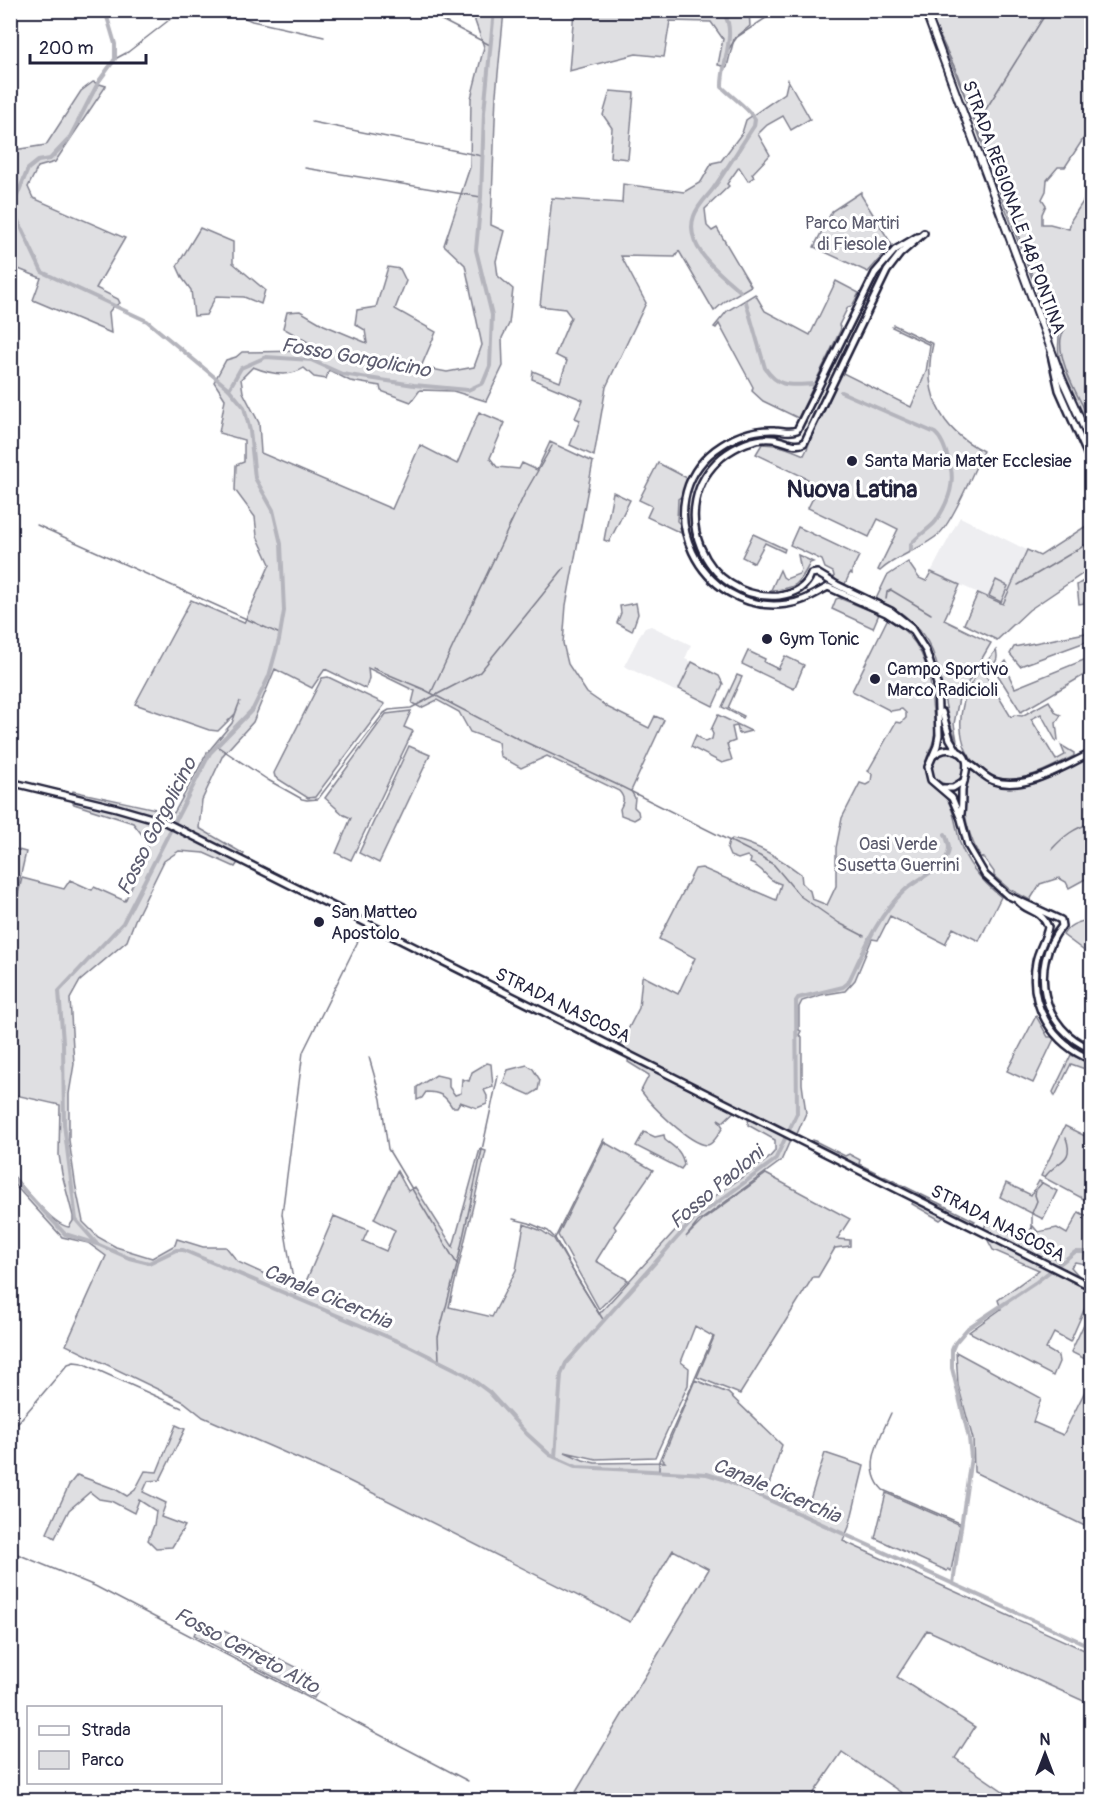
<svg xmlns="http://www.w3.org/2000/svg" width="1102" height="1811" viewBox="0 0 1102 1811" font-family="Pangolin,sans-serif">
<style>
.built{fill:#eeeef1}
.green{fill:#dfdfe2;stroke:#80808e;stroke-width:1.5}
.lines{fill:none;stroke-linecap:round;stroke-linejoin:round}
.stream{stroke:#7a7a88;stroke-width:1.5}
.canal{stroke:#b4b4bc;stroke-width:4}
.secondary-casing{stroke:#22223b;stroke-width:10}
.primary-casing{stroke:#22223b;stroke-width:10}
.secondary{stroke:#fff;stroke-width:5}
.primary{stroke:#fff;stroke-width:6}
.poi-dot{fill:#22223b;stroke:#fff;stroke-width:2}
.labels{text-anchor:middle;stroke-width:6;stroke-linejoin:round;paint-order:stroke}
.street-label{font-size:18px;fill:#22223b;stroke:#fff}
.park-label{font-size:18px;fill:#5b5b6d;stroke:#fff}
.poi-label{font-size:18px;fill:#22223b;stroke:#fff;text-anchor:start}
.water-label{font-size:20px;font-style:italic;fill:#5c5c6f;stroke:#fff}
.district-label{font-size:24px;font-weight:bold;fill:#22223b;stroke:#fff}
</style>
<rect width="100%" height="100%" fill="#fff"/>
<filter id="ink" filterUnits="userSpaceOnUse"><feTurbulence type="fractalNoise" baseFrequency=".0167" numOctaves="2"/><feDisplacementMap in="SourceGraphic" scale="12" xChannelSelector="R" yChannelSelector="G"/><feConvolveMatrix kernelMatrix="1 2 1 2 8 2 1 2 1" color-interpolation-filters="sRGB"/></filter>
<g filter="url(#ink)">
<g class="built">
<path d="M960,517l67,33 -24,54 -72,-32z"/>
<path d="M651,626l40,19 -6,14 7,3 -15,30 -53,-26 17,-33 4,-5z"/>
</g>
<g class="green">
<path d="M475,11h29l-8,83 -5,131 13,6 -8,30 2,15 15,13 -4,35 -7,14 1,28 -17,35 -33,-10 -33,-1 -9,12 -30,-11 -1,-5 -30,-5 -21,-11 -3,9 -12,-2 -10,-9c-15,10 -34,6 -51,-1l-12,12 2,13 16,31 2,30 131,56 28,-64 37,19 22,-52 26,11 -15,35 7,9 22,2 3,-6 15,7 13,-28 43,20 -27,143 -3,38 5,21 19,29 22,15 40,20 6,-12 9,4 -33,71 4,7 -1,9 4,4 1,6 -5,3 -13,-5 -1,-6c4,-8 5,-11 -1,-18l-72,-35 -26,12 -21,-12 -2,-14 -28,-10 -11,-20 -22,-12 -16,8 -9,-5 3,-12 -47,-23 1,10 -3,11 -41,-20 -13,19 -37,-19 -22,53 -30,33 -21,45 -3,28 45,26 -9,13 -31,-14 -25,-2 -15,10 -29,59 -8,21 -47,40 -10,18 4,65 -5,30v46l7,48 7,34 15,15 18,10 36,11 23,-13 2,-6 26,8h23l12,15 51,23 15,1 30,-70 34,14 -5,11 23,10 9,-21 -21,-11 23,-48 11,20 7,-4 38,60 27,-98 6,2 -37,156 43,10 24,-47 8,-46 18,7 12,8 45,75 92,-101 77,-54 7,-8v-11l-27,-15 1,-13 -10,-5 -16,15 -5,-3 5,8c-3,5 -10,18 -16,18 -18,-1 -56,-40 -66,-54l8,-16 -21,-13 1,-10 -9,-7 19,-37 3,-31 1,-1 35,18 17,-36 -36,-19 36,-70 7,-1 74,32 5,-16c-16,-4 -15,-15 -31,-21l1,-4 -4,-3 -9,3 -8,-3 -3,-7 2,-8 3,-2c27,6 47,19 69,35l1,9 8,8 2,8 15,6 9,-19v-38l6,-30 18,-35 6,2 5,-3 1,-8 -4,-3 28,-49 5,1 5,-5v-5l-4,-4 -11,2 -39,-20 35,-71 2,-1c30,17 42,49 43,81 0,13 5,24 2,37 -1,11 -11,22 -9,34 2,15 15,17 22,28 8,13 9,29 13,44 7,22 23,39 41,54l-22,44 -26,-13 -8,16 -55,-28 -12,24 -6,-1 -17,41 -10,11 -24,4 -19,6 -3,6v23l2,1 -2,4 3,2v47l4,29 -10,23 -7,7 -8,18 -83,61 -12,15 17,-17 63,-46 84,45 -13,20 13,1v6l-15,2 -17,29h-5l-73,117 -43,-17 17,-40 -19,-11 -14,36 8,6 -1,17 -33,72 -59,2 -31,-7 18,8 12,3 70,-1 -3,-3 33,-79 33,13 54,52 -15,46 40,18 18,-56 39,13 -15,61 -6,14 248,112v46l-3,4 -161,-73 -30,47 78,50 -20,31 61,42h-104l-70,-48 -33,48h-214l-19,-8 133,-223 -36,-19 -43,72 -287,-144 -140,-61 -19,-15 -118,-57 40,-89 -18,-13 -26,-6 -51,-56 -1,-9c13,14 42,53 59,55l4,-6v-5l-11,-42 -3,-19 1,-50 -49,-11 -1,-168 12,-48 42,11 6,-9 22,10 2,-3 31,14 22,-48v-12l-14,-18 -59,-19 -4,-5 3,-8 101,22 33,-60 25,-30 8,-22 -5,13 -17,17 -9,-1 -74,-26 56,-104 53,23 26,-59 -13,-28 -2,-19 -20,-27 1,-25 8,-3v-22l-25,-7 6,-34 -11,-17 12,-22 10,-3 6,-5 63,-1 10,-5 -32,-18 4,-16 13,-1 24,14 43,18 -2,-13 -10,-6 2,-14 19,-3 12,-40 12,2 6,12 -11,28 41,23 -15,35 26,5 27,-5 8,-22 -17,-80 -21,-20 26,-78 1,-69 13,-51 -9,-26z"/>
<path d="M574,11h175l1,15 -16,13 -7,28 -9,-2 5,-26 -12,-17 -41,-1 -6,36 -28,-3 -67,17z"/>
<path d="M929,11h162v116l-26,40h-7l-11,13 -1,11 -4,8 4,6 -4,9v10h8l19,5 2,-9 20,-31v242c-9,-21 -27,-54 -32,-75 -3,-17 7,-28 -12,-38 -35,-104 -75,-208 -118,-307z"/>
<path d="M788,80l22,39 -19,11 -8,-14 -16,9 -9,9 12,21 -18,19 2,3 -6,4 -9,-14 -12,17 2,2 -24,23 2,17 5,5 5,-3 34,58 -26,15 -11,10 -35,-60 -4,6 -54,-1 25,47 -40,84 -12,69 -24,-11 10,-25 -5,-2 8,-18 -51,-21 1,-8 27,11 7,-21 -12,-6 16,-38 -6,-8 -25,-3 12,-108 70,5 1,-19 61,8 17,-10 11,-19 9,-2 21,-28 4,-13 39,-27z"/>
<path d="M93,82l13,4 -51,76 -17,5 -10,20 5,11 92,40 -29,50 22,11 2,4 -7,4 -4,5 2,21 -78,-33 8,-22 -30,-12 -1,-93 4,-23 32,-5 35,-54z"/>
<path d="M610,91l24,2 -6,66 -18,-2 2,-29 -9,-13z"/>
<path d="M861,192v3l31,50 -24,27 -54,-25 18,-36z"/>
<path d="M200,228l33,14v21l32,27 -4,14 -17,-7 -28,-1 -10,19 -12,1 -3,-26 -8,-11 -6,-13z"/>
<path d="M836,281l23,12 -7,13 -4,1 -9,18 2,4 -43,89 -35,-17 -11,-10 1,-4 -34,-63 -3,4 -2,-1 13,-16 28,-17 10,17 45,24z"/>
<path d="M894,325l39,19c-11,47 6,85 50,107 -9,19 -30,70 -44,83 -17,15 -42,21 -59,37l-2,-1 20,-41 -20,-10 -9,18 -61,-29 8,-16 -11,-6 3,-7 -52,-25 6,-10c16,0 28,5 42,11 7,-12 8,-24 14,-36l4,-2 19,-45 70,35 15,-35 4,-27 -38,-18z"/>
<path d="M658,463l29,15 -5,18 -4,3 -1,22 3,3 1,9 -34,-16 5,-11 -13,-6z"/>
<path d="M613,492l17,8 -21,42 -5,-2z"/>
<path d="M1086,526h5v42l-62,42 -32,30 -33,-16 14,-31 25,11 24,-54 13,6z"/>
<path d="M798,527l61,29 -7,14v4l-2,-1 -5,11 -10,-4 -2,-8 -8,-4 -3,-8 -32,-15z"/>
<path d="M753,534l32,15 -1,3 -19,-9 -11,20 -12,-6z"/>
<path d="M798,555l15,7 -3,1c-11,21 -13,26 -39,27l9,-20 3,7 3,2 13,-5 2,-4z"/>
<path d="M908,562l11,16 7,3 5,-9 29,13 -16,35 47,23 -32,55 -5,26 3,17c-22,-46 -7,-90 -53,-126 -9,-7 -19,-11 -28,-16l11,-23z"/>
<path d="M1091,576v26l-12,2 -2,-19z"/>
<path d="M996,580l12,6 -7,16 -12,-6z"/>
<path d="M839,598l40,16 -6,14 -41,-19 4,-10z"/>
<path d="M636,603l2,11 -6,17 -15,-8 4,-10 -1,-7z"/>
<path d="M1091,632v8l-71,26 -10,-12 4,-7z"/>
<path d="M996,650c4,14 -4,14 -13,21l28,46 3,-2 8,1 27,-15 7,12 5,2 -5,8 2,17 -2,1 -15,-27 -10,5 25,41 9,-5 -4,-10 13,8v3c-19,9 -39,21 -60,23 -42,3 -60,-39 -51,-74 4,-21 20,-39 33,-55z"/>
<path d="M748,651l17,8 -1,3 14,7 7,-13 19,9 -10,24 -52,-25z"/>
<path d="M1091,657v14l-70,41 -25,-40 10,-11 3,6 -3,2 9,19z"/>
<path d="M692,662l27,14 4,8 -10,22 -34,-17z"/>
<path d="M737,675l5,2 -14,31 16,8 -1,2 -21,-11z"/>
<path d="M328,677l57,27 -70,93 -7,1 -33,-21 -1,-4 48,-95z"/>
<path d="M411,711l-7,16 9,4 -62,129 -15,-7 15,-35 -7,-3 -19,-17 61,-84z"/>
<path d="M718,715l33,16 -12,3 -2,-8 -5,1 3,14 -8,3 5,16 -10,3 -31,-16 5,-12 9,7 7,-3 1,-5 -2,-4z"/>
<path d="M409,746l21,9 -51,108 -20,-10z"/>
<circle cx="948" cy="768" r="16"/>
<path d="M1091,755v130l-2,-8 -20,11 -3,-6 -7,-4 -19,6 -10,16 -21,-11 -15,-13v-4l-10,-14 -4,-1c-11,-21 -19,-46 -14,-69 1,-7 4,-12 5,-18l16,11 25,5z"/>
<path d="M11,848l15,4 -15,66 -1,-70z"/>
<path d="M1091,919v29l-4,5 -24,-18c6,-12 17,-13 28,-16z"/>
<path d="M1036,1016l12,21h4l2,2 -21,44 -26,-12z"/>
<path d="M1071,1055l20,8 -3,7 -17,-6 -16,32 -2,-4z"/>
<path d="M487,1063l4,1 2,23 -9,3 3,6v8l-10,4 -17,-6 -3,5h-5c-7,-12 -13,-15 -26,-15l-4,6 -5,2v-13l19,-12 13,3v9l6,8 6,-2 1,-14 7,2 3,-9z"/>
<path d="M527,1065l6,4 7,11 -2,10 -8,5 -27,-12 5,-13z"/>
<path d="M1065,1126l26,13v64l-50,-27z"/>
<path d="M644,1132l11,5 9,-2 1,5c10,8 17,11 19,25l-3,4 -45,-23z"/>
<path d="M813,1140l32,16 4,-2 11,6 -1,4 116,57 -4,3 -22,-11 -9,7 -28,-16 3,-7 -105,-53z"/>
<path d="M604,1142l49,28 -39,56 2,3 -20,32 32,19 -29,29 -41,-74z"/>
<path d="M1039,1181l18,10 -14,28 -43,-22 6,-14 25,12z"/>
<path d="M1079,1212l12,7v46l-16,-3 -4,5 7,8 -5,6 18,9v4l-21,48 -16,-9 -8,16 12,7 1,6 -6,14 -84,-44 32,-23 -3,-9 41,-30 -46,-20 -10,-19 4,-10 29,16 12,-3 5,-8 5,6 19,-4 10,6z"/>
<path d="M1091,1309v53l-20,-10z"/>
<path d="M956,1352l85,46 -8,24 30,13 28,-56 1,67 -2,5 2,1 -1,77 -117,-57 -1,-33 -15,-54z"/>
<path d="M176,1425l9,4 -25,51 -12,1 -5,11 23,11 -5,14 24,9 -13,21 -16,1 -8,-8 6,-15 2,-14 -17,-11 -5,13 -23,-12 -12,-2 -9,-7 -21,18 -14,28 -8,-5 22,-48 8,-10 38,14 12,7 8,-6 10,-19 12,1z"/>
<path d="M886,1493l74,32 -9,46 -3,-2 -1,2 -72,-33z"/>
<path d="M199,1623l21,10 4,-2 86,43 -4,9 13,6 -5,9 -120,-63z"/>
</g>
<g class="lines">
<g class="stream">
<path d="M227,10l25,11 72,16"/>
<path d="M422,10l68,35"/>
<path d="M929,13l26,55 32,89"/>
<path d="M728,50l9,-13 41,-27"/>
<path d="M115,59l13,-7 54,-42"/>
<path d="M312,122l170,34"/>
<path d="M976,125l72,-115"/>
<path d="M305,168l176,29"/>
<path d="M992,172l53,141 6,3 7,7 5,1 2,5c-16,20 16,73 27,94"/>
<path d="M10,209l2,-1"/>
<path d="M37,525l243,109"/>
<path d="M1018,585l74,-44"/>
<path d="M886,599l1,-7 4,-2 40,24"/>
<path d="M373,668l50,21 98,51 99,46 140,70 14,9 26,31 39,27 25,13"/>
<path d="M431,693l94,-200 27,-47"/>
<path d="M217,746l51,34 34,19 5,1 11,-1 66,-86 5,-3 22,-2 69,-36 84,-104"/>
<path d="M1052,849c12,-13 22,-21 40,-26"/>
<path d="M939,865l15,1"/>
<path d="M868,938l2,1"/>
<path d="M369,1057l12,42 7,50 69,115"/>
<path d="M1045,1177c11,-17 30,-14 21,-39"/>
<path d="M1042,1183l-6,7 -1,5 2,6 -5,12v20l28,31"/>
<path d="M513,1219l16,4 19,8 7,7 23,42 26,41"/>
<path d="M555,1238l49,-99"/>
<path d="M296,1298l-14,-84 21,-162 62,-125"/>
<path d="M439,1360l-1,-23 19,-72 41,-189"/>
<path d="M891,1413c-10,23 -30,55 -8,77l79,34"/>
<path d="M10,1432l58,-68 6,-2 8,1 100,45"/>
<path d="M659,1472v-11l54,-124"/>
<path d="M10,1551l85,35 373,195"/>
</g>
<g class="canal">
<path d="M105,10l10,34v15l-16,22 -30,58 -19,20 -12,2 -10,8 -16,39 30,64 105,49 82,68"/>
<path d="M664,10l2,4h58c13,18 -3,51 -2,73 11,11 24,19 33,32l-1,7c-14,21 -27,43 -41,63 -7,9 -15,16 -19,27 -11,31 27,58 46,75"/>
<path d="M746,302l19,66c14,21 26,17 49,16"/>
<path d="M841,392l94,41c7,6 10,16 13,25 9,23 1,43 -12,63 -6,8 -18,14 -25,23v6"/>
<path d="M10,1175l55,59 32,10 32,14 20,5 27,-13h7l226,96 56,28 24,18 38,42 23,21 27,12 130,7 16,5 369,168"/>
<path d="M97,1244l-21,-24 -12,-96 -1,-82 -4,-51 64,-68 87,-170 43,-44 16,-33 10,-36 5,-29 -3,-67 -8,-34 -18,-32 -5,-47 -6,-24 -15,-18 12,-21 25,-11 45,3 31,14 72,11 54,5 15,-7 7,-17 2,-51 -16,-65 5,-53 3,-85 10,-102"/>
<path d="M555,1457l6,-82 5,-12 126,-142 83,-61 22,-47 -1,-112 2,-3 45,-11 5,-4c15,-31 30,-68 56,-92 10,-10 39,-23 43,-35 4,-8 1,-14 -2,-22"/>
<path d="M953,1584l18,-127 -2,-19 -17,-70v-18l3,-7 13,-15 67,-45 40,-31h17"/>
</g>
<defs>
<g id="secondary">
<path d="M924,233l-24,21 -13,17 -83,172c-10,5 -21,-3 -31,-4 -18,-2 -37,7 -51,18 -58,49 -18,145 57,139 15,-2 27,-8 32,-22l6,-1 20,12 54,26 19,15 16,25 11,33 2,51 -2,11 -9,21 3,13 21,18 9,21 7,27 17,29 22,20 54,25 1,6c-34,41 -20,104 30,123"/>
<path d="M1051,355l8,35 33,75"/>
<path d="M909,628l-23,-15 -58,-26c-14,7 -25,15 -41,17 -87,12 -141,-100 -72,-154 17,-13 38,-21 60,-20 7,0 15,3 22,0l78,-157 20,-23 22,-13"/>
<path d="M942,712l8,27 8,13"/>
<path d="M934,755c5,-4 11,-7 18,-5 24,4 12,26 10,40 0,8 0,16 -1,24"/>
<path d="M967,763c10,4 16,14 27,18 31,11 70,-16 98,-28"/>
<path d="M10,782l107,26 48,14 927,465"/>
<path d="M943,788h10l11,-7"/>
<path d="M1018,901c10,12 23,8 30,26 -2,12 -10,23 -12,35 -8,43 16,82 56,98"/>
</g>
<path id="primary" d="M925,10l137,369 30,66"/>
</defs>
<use href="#secondary" class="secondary-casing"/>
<use href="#primary" class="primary-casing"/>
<use href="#secondary" class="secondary"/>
<use href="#primary" class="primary"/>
</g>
</g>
<g class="poi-dot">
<circle cx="852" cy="461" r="6"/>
<circle cx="767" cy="639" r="6"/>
<circle cx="875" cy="679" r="6"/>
<circle cx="319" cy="922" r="6"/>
</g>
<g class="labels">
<g class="street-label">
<text transform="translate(1014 207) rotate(70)" y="6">STRADA REGIONALE 148 PONTINA</text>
<text transform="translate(563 1005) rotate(26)" y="6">STRADA NASCOSA</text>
<text transform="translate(998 1223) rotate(27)" y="6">STRADA NASCOSA</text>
</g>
<g class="park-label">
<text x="852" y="229">Parco Martiri<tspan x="852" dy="21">di Fiesole</tspan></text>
<text x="898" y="850">Oasi Verde<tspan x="898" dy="21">Susetta Guerrini</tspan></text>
</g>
<g class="poi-label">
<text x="864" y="467">Santa Maria Mater Ecclesiae</text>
<text x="779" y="645">Gym Tonic</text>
<text x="887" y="675">Campo Sportivo<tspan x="887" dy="21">Marco Radicioli</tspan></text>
<text x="331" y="918">San Matteo<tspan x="331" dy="21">Apostolo</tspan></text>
</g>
<g class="water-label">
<text transform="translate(356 357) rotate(10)" y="7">Fosso Gorgolicino</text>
<text transform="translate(156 826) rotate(-63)" y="7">Fosso Gorgolicino</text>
<text transform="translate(716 1187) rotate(-40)" y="7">Fosso Paoloni</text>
<text transform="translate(328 1296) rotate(23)" y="7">Canale Cicerchia</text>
<text transform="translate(777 1490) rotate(23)" y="7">Canale Cicerchia</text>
<text transform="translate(247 1650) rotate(28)" y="7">Fosso Cerreto Alto</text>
</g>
<g class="district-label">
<text x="852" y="497">Nuova Latina</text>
</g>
</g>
<rect width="1102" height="1811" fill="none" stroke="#fff" stroke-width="36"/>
<rect x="18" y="18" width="1066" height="1775" fill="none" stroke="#22223b" stroke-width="2" filter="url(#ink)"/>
<rect x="27" y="1706" width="195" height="78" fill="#ffffff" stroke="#a7a7b1" stroke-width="1.5"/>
<rect x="39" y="1726" width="30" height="9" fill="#ffffff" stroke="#a7a7b1" stroke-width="1.5"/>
<text x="81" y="1736" font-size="18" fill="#22223b">Strada</text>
<rect x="39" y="1751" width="30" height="18" fill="#dfdfe2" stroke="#a7a7b1" stroke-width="1.5"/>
<text x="81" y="1766" font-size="18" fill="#22223b">Parco</text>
<g transform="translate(1045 1754)" stroke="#ffffff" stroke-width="4.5" paint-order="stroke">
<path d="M0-4.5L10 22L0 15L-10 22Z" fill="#22223b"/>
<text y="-9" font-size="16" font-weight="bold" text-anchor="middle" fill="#22223b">N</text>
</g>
<path d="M30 54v9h116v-9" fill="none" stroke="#22223b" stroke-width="3"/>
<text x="39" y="54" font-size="18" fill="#22223b" stroke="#ffffff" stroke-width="4.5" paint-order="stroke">200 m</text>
</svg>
